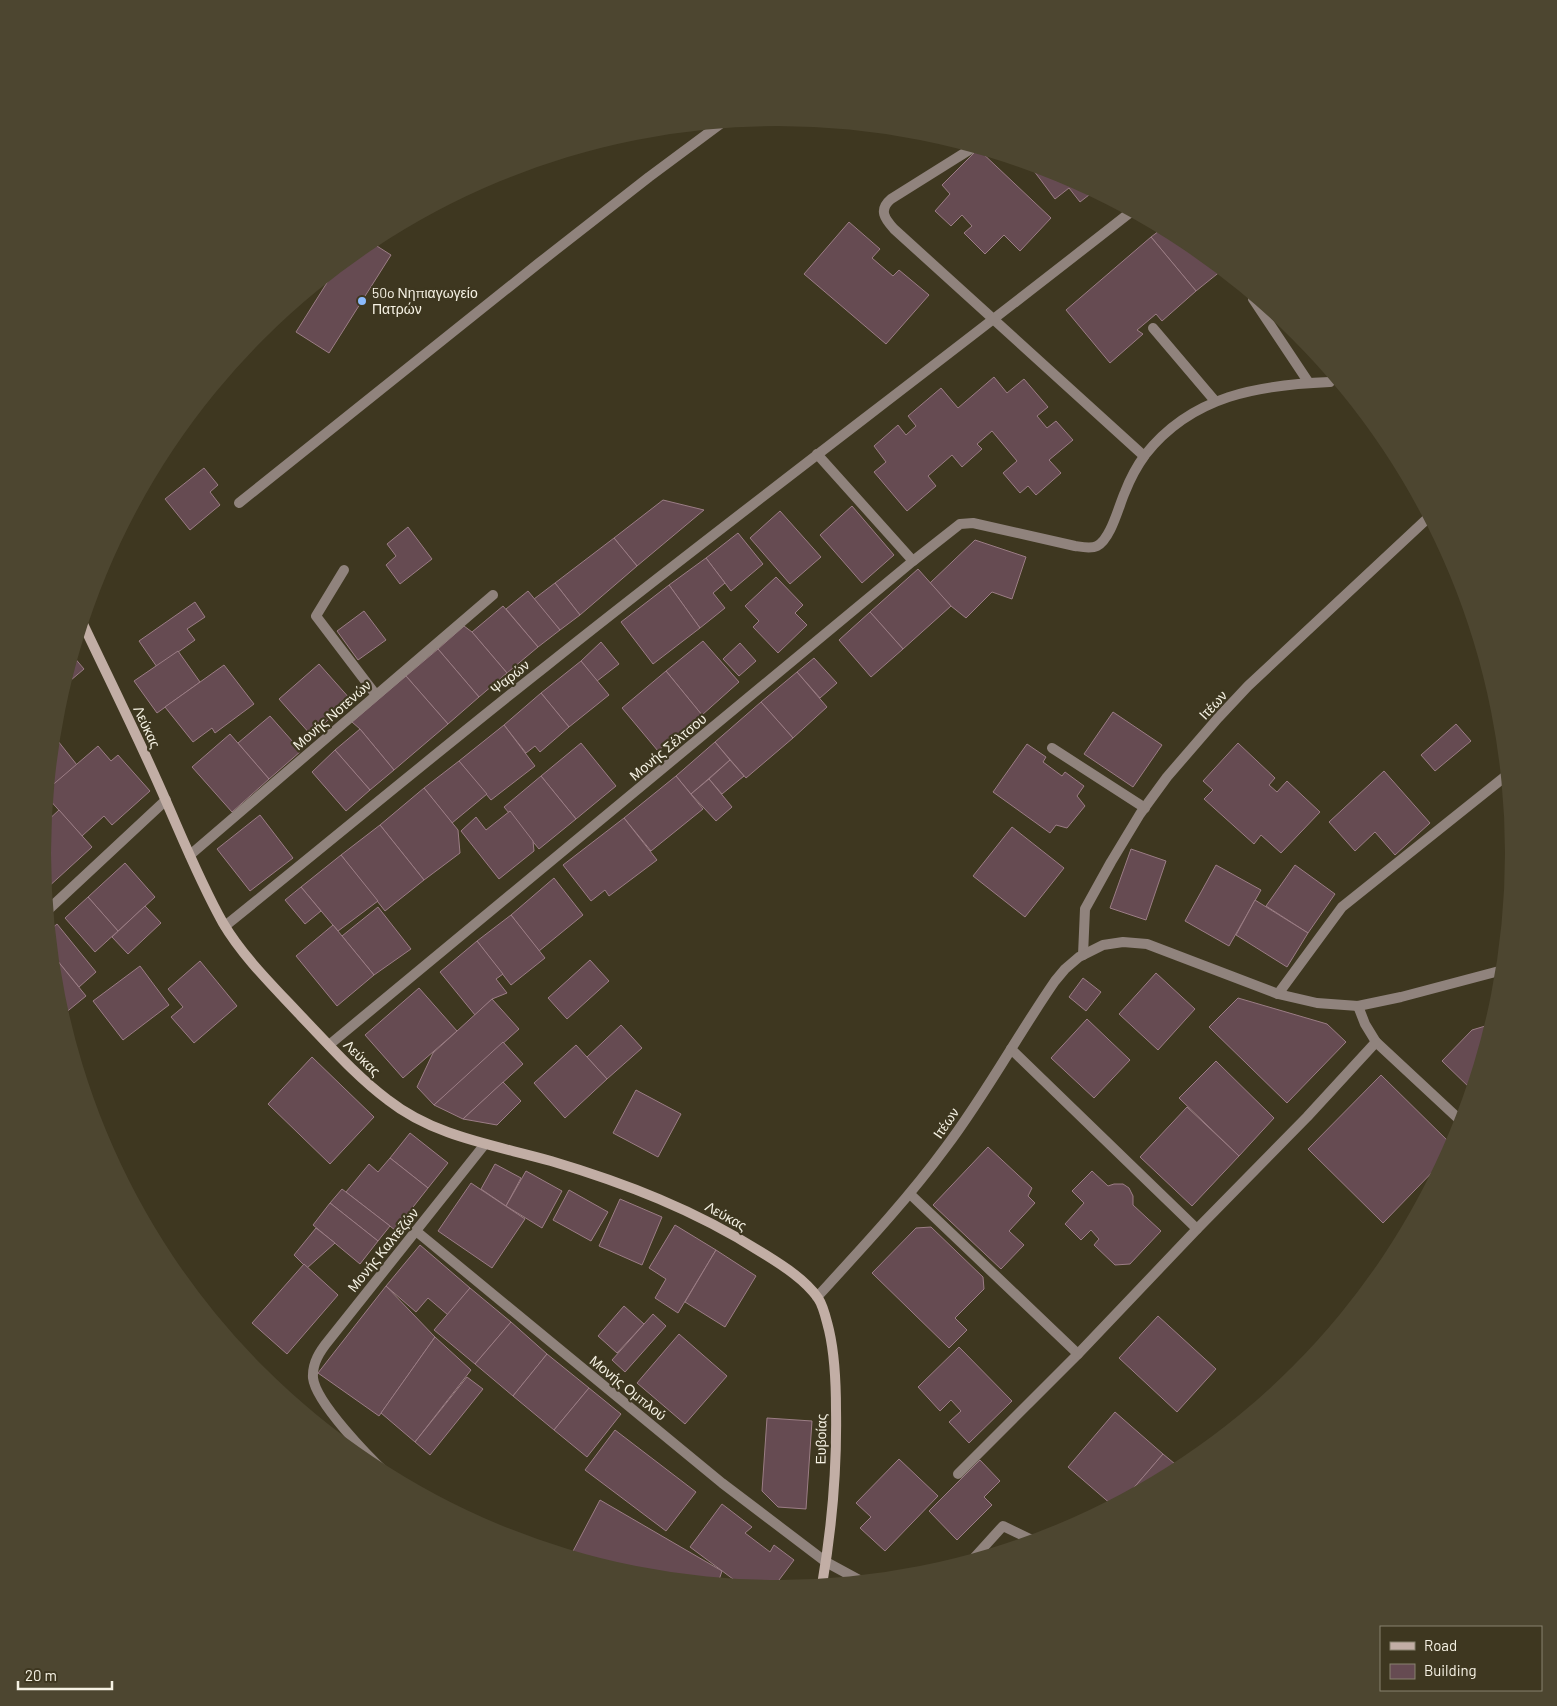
<svg xmlns="http://www.w3.org/2000/svg" width="1557" height="1706" viewBox="0 0 1557 1706" font-family="Barlow,sans-serif">
<style>
.building{fill:#664b52;stroke:#9b7d85}
.lines{fill:none;stroke-linecap:round;stroke-linejoin:round}
.lane{stroke:#90837d;stroke-width:10}
.street{stroke:#90837d;stroke-width:10}
.secondary{stroke:#c2aea5;stroke-width:10}
.poi-dot{fill:#8abafc;stroke:#3e3720;stroke-width:2}
.labels{text-anchor:middle;stroke-width:4.5;stroke-linejoin:round;paint-order:stroke}
.poi-label{font-size:14px;fill:#f6f2e4;stroke:#3e3720;text-anchor:start}
.street-label{font-size:14px;fill:#f6f2e4;stroke:#3e3720}
</style>
<rect width="100%" height="100%" fill="#3e3720"/>
<g class="building">
<path d="M978,149l73,69 -31,33 -16,-16 -19,19 -21,-21 8,-7 -10,-11 -11,11 -16,-15 15,-17 -8,-9z"/>
<path d="M1028,163l32,10 34,18 -14,11 -11,-14 -14,11z"/>
<path d="M849,222l31,27 -8,9 21,18 6,-6 30,25 -43,49 -82,-70z"/>
<path d="M1163,228l25,13 34,29 -26,21 -45,-54z"/>
<path d="M1151,237l45,54 -34,30 -6,-7 -19,16 6,4 -33,29 -44,-53z"/>
<path d="M369,241l22,14 -62,98 -33,-21 39,-62z"/>
<path d="M1293,328l16,17 -3,3 -15,-19z"/>
<path d="M994,377l13,16 17,-14 24,28 -11,9 10,12 9,-7 17,19 -24,20 12,13 -25,22 -8,-9 -8,7 -17,-20 14,-12 -25,-30 -15,13 5,5 -20,18 -10,-12 -24,21 8,10 -29,25 -33,-39 12,-10 -12,-16 24,-21 8,10 10,-9 -8,-10 33,-28 17,20z"/>
<path d="M204,468l14,17 -8,7 10,13 -30,25 -25,-31z"/>
<path d="M663,500l41,10 -67,56 -23,-28z"/>
<path d="M852,506l42,49 -32,28 -42,-48z"/>
<path d="M780,511l41,46 -31,27 -40,-46z"/>
<path d="M408,527l24,32 -32,25 -14,-19 10,-9 -9,-12z"/>
<path d="M738,533l25,31 -32,27 -25,-33z"/>
<path d="M614,538l23,28 -57,49 -25,-32z"/>
<path d="M975,540l51,17 -14,42 -20,-7 -26,26 -15,-12 -21,-23z"/>
<path d="M706,558l19,25 -12,10 12,15 -25,20 -31,-43z"/>
<path d="M918,569l33,37 -48,43 -33,-37z"/>
<path d="M776,577l27,28 -8,8 12,12 -29,28 -25,-26 6,-6 -14,-15z"/>
<path d="M555,583l25,32 -20,15 -26,-31z"/>
<path d="M669,585l31,43 -47,36 -32,-42z"/>
<path d="M528,591l32,39 -22,17 -32,-38z"/>
<path d="M195,602l10,15 -18,12 8,11 -38,27 -18,-26z"/>
<path d="M503,606l35,41 -31,26 -35,-41z"/>
<path d="M364,611l22,29 -28,20 -21,-29z"/>
<path d="M870,612l33,37 -32,28 -32,-37z"/>
<path d="M464,626l8,6 35,41 -28,24 -41,-48z"/>
<path d="M703,641l36,41 -37,33 -36,-44z"/>
<path d="M601,642l18,22 -22,17 -16,-20z"/>
<path d="M740,643l16,18 -17,15 -16,-17z"/>
<path d="M438,649l41,48 -31,27 -42,-48z"/>
<path d="M178,651l22,31 -43,31 -23,-32z"/>
<path d="M73,656l11,13 -20,17z"/>
<path d="M814,658l23,25 -17,15 -23,-26z"/>
<path d="M581,661l28,34 -40,32 -28,-34z"/>
<path d="M319,664l32,36 -40,35 -32,-36z"/>
<path d="M224,665l30,39 -39,29 -3,-5 -19,14 -28,-35z"/>
<path d="M666,671l36,44 -44,36 -36,-43z"/>
<path d="M797,672l30,35 -34,31 -32,-36z"/>
<path d="M406,676l42,48 -54,46 -34,-41 -8,-7z"/>
<path d="M541,693l28,34 -29,25 -5,-6 -9,7 -22,-28z"/>
<path d="M761,702l32,36 -47,40 -31,-36z"/>
<path d="M1113,712l49,33 -29,42 -49,-33z"/>
<path d="M270,716l31,35 -32,28 -31,-36z"/>
<path d="M1456,724l15,17 -36,30 -14,-16z"/>
<path d="M504,725l31,41 -44,34 -32,-39z"/>
<path d="M360,729l34,41 -24,20 -35,-40z"/>
<path d="M230,734l39,45 -37,33 -40,-45z"/>
<path d="M54,736l23,29 -28,23z"/>
<path d="M715,742l15,18 -39,34 -15,-18z"/>
<path d="M581,743l35,43 -40,33 -35,-43z"/>
<path d="M1238,743l37,35 -6,7 8,7 10,-11 33,31 -39,41 -20,-18 -7,9 -50,-45 9,-9 -10,-9z"/>
<path d="M1027,744l19,13 -3,5 19,14 3,-4 19,14 -7,10 8,10 -18,22 -11,-3 -6,8 -57,-41z"/>
<path d="M98,746l13,15 7,-6 32,36 -38,34 -8,-9 -22,20 -34,-38 1,-10z"/>
<path d="M335,750l35,40 -24,21 -34,-39z"/>
<path d="M730,760l14,16 -22,18 -13,-15z"/>
<path d="M459,761l28,33 -35,29 -28,-35z"/>
<path d="M1384,771l46,52 -35,32 -20,-23 -20,19 -26,-29z"/>
<path d="M541,776l35,43 -37,30 -35,-42z"/>
<path d="M676,776l27,33 -52,42 -27,-33z"/>
<path d="M709,779l23,28 -16,14 -25,-27z"/>
<path d="M424,788l34,42 2,23 -36,27 -44,-55z"/>
<path d="M59,810l33,37 -46,42 -3,-36 2,-30z"/>
<path d="M510,811l23,30 1,10 -35,28 -38,-48 15,-14 10,13z"/>
<path d="M260,815l33,43 -43,33 -33,-42z"/>
<path d="M624,818l33,42 -48,36 -4,-6 -14,11 -28,-36z"/>
<path d="M380,825l44,55 -39,31 -44,-56z"/>
<path d="M1012,827l52,41 -39,49 -52,-41z"/>
<path d="M1131,849l35,12 -20,59 -36,-12z"/>
<path d="M341,855l37,46 -40,30 -37,-44z"/>
<path d="M125,863l30,34 -37,34 -30,-34z"/>
<path d="M1216,865l45,25 -32,56 -44,-25z"/>
<path d="M1295,865l40,29 -27,39 -42,-27z"/>
<path d="M554,878l29,37 -44,36 -28,-36z"/>
<path d="M301,887l20,24 -16,13 -20,-24z"/>
<path d="M88,897l30,34 -23,21 -30,-34z"/>
<path d="M1255,900l53,33 -21,34 -51,-32z"/>
<path d="M145,906l16,17 -33,31 -16,-17z"/>
<path d="M378,907l33,42 -37,26 -32,-39z"/>
<path d="M511,915l34,43 -34,27 -34,-44z"/>
<path d="M57,924l39,48 -17,15 -27,-33 -2,-24z"/>
<path d="M333,925l41,50 -37,31 -41,-50z"/>
<path d="M477,941l26,33 -7,5 11,14 -15,6 -17,16 -35,-43z"/>
<path d="M52,954l34,42 -22,18 -4,-5 -3,-13z"/>
<path d="M590,960l19,21 -42,38 -19,-21z"/>
<path d="M200,961l37,45 -43,37 -23,-26 12,-10 -15,-18z"/>
<path d="M140,966l29,39 -46,35 -30,-39z"/>
<path d="M1156,973l39,36 -37,41 -39,-36z"/>
<path d="M1083,978l18,14 -15,19 -17,-14z"/>
<path d="M419,988l38,43 -54,47 -38,-43z"/>
<path d="M1238,998l89,26 19,18 -59,61 -78,-76z"/>
<path d="M492,999l27,30 -85,76 -17,-18 16,-34z"/>
<path d="M1087,1019l43,41 -36,38 -43,-40z"/>
<path d="M1492,1024l-20,66 -30,-29 30,-31z"/>
<path d="M621,1025l21,23 -35,31 -20,-22z"/>
<path d="M503,1042l20,22 -60,55 -29,-14z"/>
<path d="M576,1045l31,34 -42,39 -31,-35z"/>
<path d="M312,1057l62,60 -44,47 -62,-60z"/>
<path d="M1216,1061l58,57 -35,38 -60,-58z"/>
<path d="M1381,1075l72,71 -8,13 -62,64 -75,-74z"/>
<path d="M503,1082l18,19 -24,24 -34,-6z"/>
<path d="M636,1090l45,24 -23,43 -45,-24z"/>
<path d="M1187,1107l52,49 -47,50 -52,-49z"/>
<path d="M410,1133l38,30 -20,25 -38,-30z"/>
<path d="M988,1147l44,41 -4,8 7,7 -26,28 15,14 -23,24 -68,-64z"/>
<path d="M390,1158l38,30 -33,42 -49,-38 23,-28 9,8z"/>
<path d="M495,1164l26,14 -15,28 -25,-17z"/>
<path d="M526,1171l36,20 -20,37 -36,-22z"/>
<path d="M1092,1171l16,15 6,-2h9l6,4 4,8v9l28,26 -31,33 -15,1 -21,-20 5,-6 -8,-9 -10,10 -16,-16 19,-21 -12,-12z"/>
<path d="M471,1183l54,36 -33,49 -54,-37z"/>
<path d="M342,1189l48,37 -12,15 -48,-38z"/>
<path d="M569,1190l39,22 -17,29 -38,-21z"/>
<path d="M620,1199l42,18 -20,48 -43,-19z"/>
<path d="M330,1203l48,38 -18,23 -47,-39z"/>
<path d="M675,1225l41,25 -38,63 -23,-15 11,-19 -17,-11z"/>
<path d="M931,1227l52,50 1,12 -29,29 12,12 -18,18 -77,-75 44,-45z"/>
<path d="M316,1228l19,15 -28,25 -13,-13z"/>
<path d="M420,1245l50,43 -22,27 -20,-17 -12,14 -30,-26z"/>
<path d="M716,1250l40,26 -31,51 -40,-25z"/>
<path d="M304,1264l34,31 -51,59 -35,-31z"/>
<path d="M386,1286l49,51 -56,79 -61,-43z"/>
<path d="M470,1288l41,34 -36,42 -41,-34z"/>
<path d="M624,1306l20,18 -27,29 -19,-17z"/>
<path d="M653,1314l13,12 -41,46 -13,-12z"/>
<path d="M1158,1316l58,53 -39,43 -58,-54z"/>
<path d="M511,1322l36,32 -34,42 -38,-32z"/>
<path d="M679,1334l48,42 -42,48 -48,-41z"/>
<path d="M435,1337l36,33 -56,72 -34,-29z"/>
<path d="M959,1347l53,54 -43,42 -20,-21 12,-11 -10,-11 -11,11 -22,-24z"/>
<path d="M547,1354l42,34 -35,42 -41,-34z"/>
<path d="M467,1377l16,12 -53,66 -15,-13z"/>
<path d="M589,1388l32,26 -34,43 -33,-27z"/>
<path d="M1115,1412l48,42 -38,44 -13,7 -44,-38z"/>
<path d="M767,1418l45,3 -6,88 -28,-2 -16,-16z"/>
<path d="M615,1430l81,62 -30,39 -81,-61z"/>
<path d="M1163,1454l18,15 -56,29z"/>
<path d="M899,1459l39,37 -53,55 -25,-23 11,-11 -15,-14z"/>
<path d="M980,1460l20,21 -16,16 8,8 -35,35 -28,-29z"/>
<path d="M600,1500l122,71 -4,12 -83,-8 -64,-20z"/>
<path d="M722,1504l30,23 -7,6 25,19 4,-7 20,15 -21,28 -32,-3 -51,-38z"/>
</g>
<g class="lines">
<g class="lane">
<path d="M1253,299l56,84"/>
<path d="M1153,328l62,73"/>
<path d="M344,570l-28,46 60,79"/>
</g>
<g class="street">
<path d="M974,147l-83,52c-13,11 -6,20 3,30l250,227"/>
<path d="M239,503l300,-240 110,-86 74,-55"/>
<path d="M913,561l47,-37 13,-1 102,23c7,1 16,3 22,0 14,-7 22,-41 28,-54 5,-13 12,-26 20,-37 47,-60 114,-70 185,-73"/>
<path d="M1052,748l93,60"/>
<path d="M190,855l303,-260"/>
<path d="M48,910l118,-110"/>
<path d="M225,926c107,-86 212,-174 320,-259 194,-155 392,-302 587,-456"/>
<path d="M1083,955l2,-46 26,-47 29,-48 27,-37 51,-59 30,-32 181,-169"/>
<path d="M1278,994l64,-87 165,-132"/>
<path d="M1358,1006l7,18 11,18 86,80"/>
<path d="M329,1045l584,-484 -96,-107"/>
<path d="M1011,1049l186,180"/>
<path d="M910,1194l168,160"/>
<path d="M416,1231l306,252 104,79 35,19"/>
<path d="M817,1297c45,-49 90,-97 129,-150 40,-53 71,-111 109,-166l10,-12 14,-12 24,-12 20,-3 24,2 131,50 39,9 41,3 43,-9 102,-27"/>
<path d="M958,1474l120,-120 119,-125 110,-112 69,-75"/>
<path d="M388,1475c-19,-18 -72,-72 -75,-97 -1,-15 7,-27 16,-38l156,-196"/>
<path d="M973,1559l30,-33 31,15"/>
</g>
<path class="secondary" d="M83,624c28,59 57,117 83,177 18,41 35,83 57,122 20,34 51,64 78,93 28,29 55,60 87,84 47,37 107,45 163,61 74,22 144,49 210,91 19,12 43,26 57,46 6,9 8,21 11,32 6,26 7,53 7,80 1,58 -4,117 -14,175"/>
</g>
<circle class="poi-dot" cx="362" cy="301" r="5"/>
<g class="labels">
<g class="poi-label">
<text x="372" y="298">50o Νηπιαγωγείο<tspan x="372" dy="16">Πατρών</tspan></text>
</g>
<g class="street-label">
<text transform="translate(510 677) rotate(-39)" y="5">Ψαρών</text>
<text transform="translate(1213 705) rotate(-47)" y="5">Ιτέων</text>
<text transform="translate(332 715) rotate(-41)" y="5">Μονής Νοτενών</text>
<text transform="translate(147 727) rotate(65)" y="5">Λεύκας</text>
<text transform="translate(668 747) rotate(-40)" y="5">Μονής Σέλτσου</text>
<text transform="translate(362 1058) rotate(44)" y="5">Λεύκας</text>
<text transform="translate(946 1123) rotate(-55)" y="5">Ιτέων</text>
<text transform="translate(726 1216) rotate(29)" y="5">Λεύκας</text>
<text transform="translate(383 1250) rotate(-51)" y="5">Μονής Καλτεζών</text>
<text transform="translate(628 1388) rotate(39)" y="5">Μονής Ομπλού</text>
<text transform="translate(821 1439) rotate(-89)" y="5">Ευβοίας</text>
</g>
</g>
<path d="M0 0H1557V1706H0ZM51 853a727 727 0 1 1 1454 0a727 727 0 1 1-1454 0Z" fill="#4d4630" fill-rule="evenodd"/>
<rect x="1380" y="1626" width="162" height="65" fill="#3e3720" stroke="#88826e"/>
<rect x="1390" y="1642" width="25" height="8" fill="#c2aea5" stroke="#88826e"/>
<text x="1424" y="1651" font-size="15" fill="#f6f2e4">Road</text>
<rect x="1390" y="1664" width="25" height="15" fill="#664b52" stroke="#88826e"/>
<text x="1424" y="1676" font-size="15" fill="#f6f2e4">Building</text>
<path d="M18 1681v8h94v-8" fill="none" stroke="#f6f2e4" stroke-width="2.5"/>
<text x="25" y="1681" font-size="15" fill="#f6f2e4" stroke="#3e3720" stroke-width="4" paint-order="stroke">20 m</text>
</svg>
